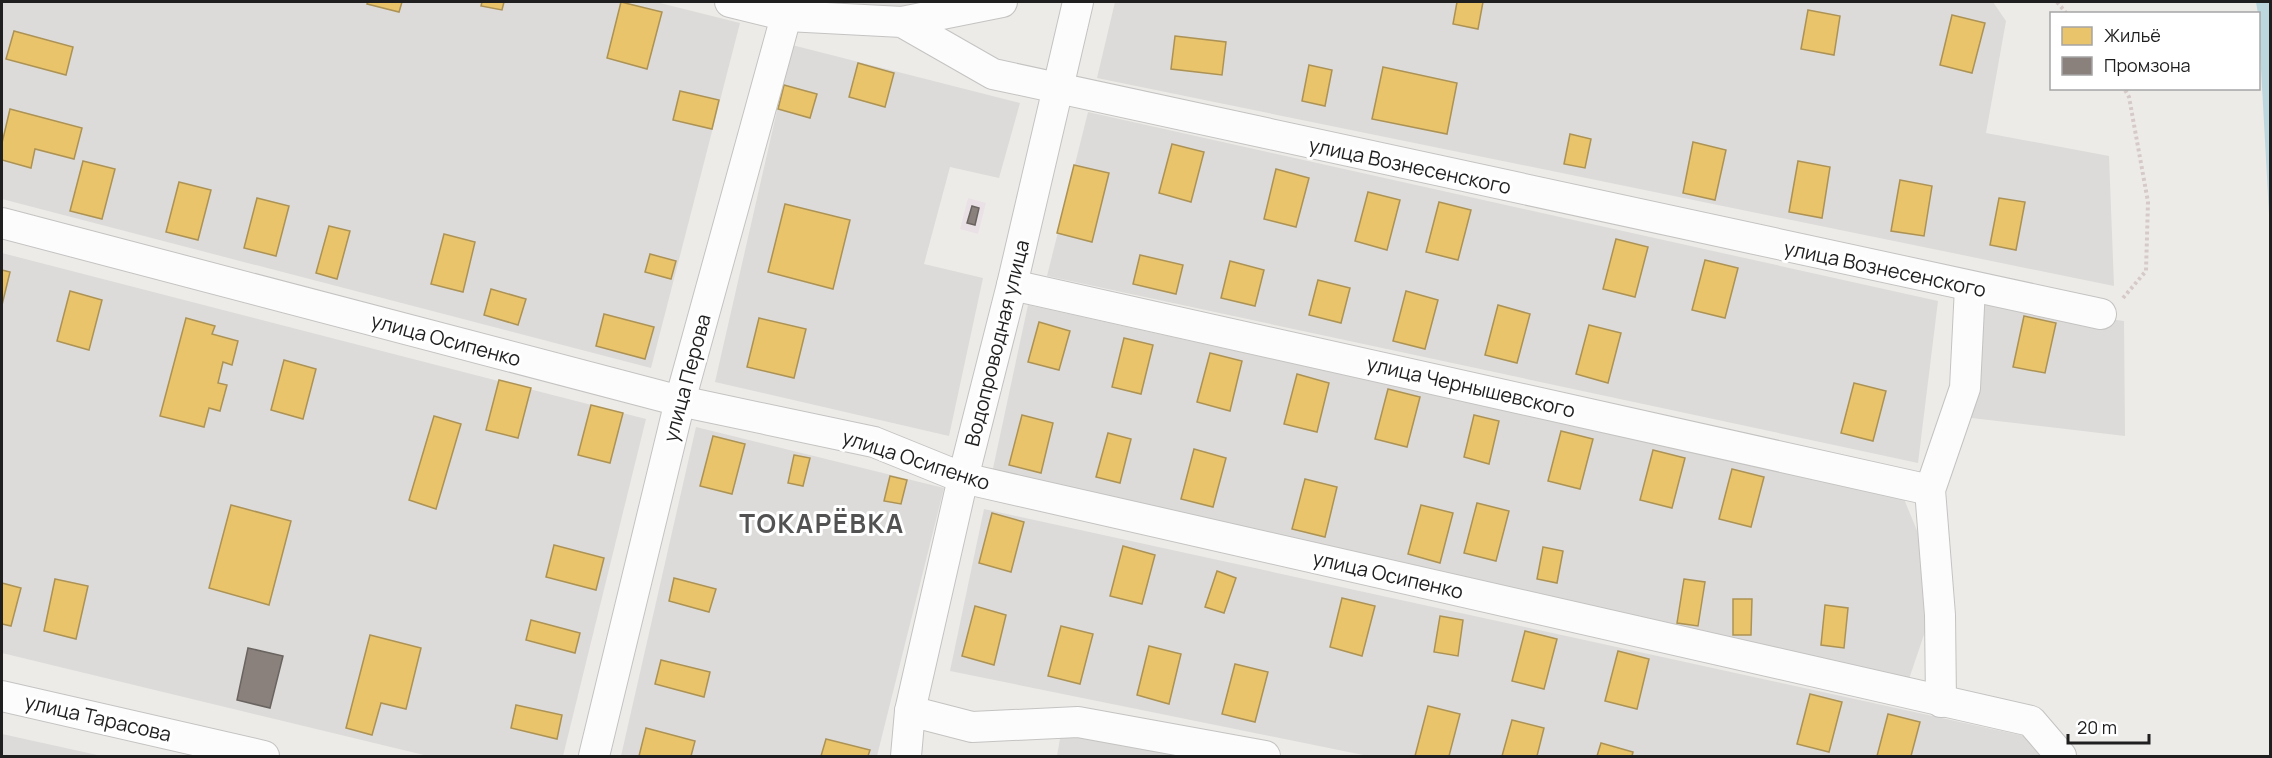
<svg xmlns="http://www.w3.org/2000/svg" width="2272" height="758" viewBox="0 0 2272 758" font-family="Manrope,sans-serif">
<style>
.residential{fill:#dcdbd9}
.industrial{fill:#eae1e6}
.water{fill:#bdd7de}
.homes{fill:#e9c46a;stroke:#ac9254;stroke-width:1.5}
.industry{fill:#8a817c;stroke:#6a6460;stroke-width:1.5}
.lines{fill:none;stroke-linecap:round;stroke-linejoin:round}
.minor-casing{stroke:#c4c3c2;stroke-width:32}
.path{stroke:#d6cac8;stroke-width:4;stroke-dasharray:3 3;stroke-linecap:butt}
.minor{stroke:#fcfcfc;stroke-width:30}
.labels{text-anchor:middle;stroke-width:6;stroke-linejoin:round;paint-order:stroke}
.street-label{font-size:20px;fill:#1f1f1f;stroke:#fff}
.district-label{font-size:26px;font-weight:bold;letter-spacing:1.5px;fill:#525252;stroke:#fff}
</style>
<rect width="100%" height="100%" fill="#edebe8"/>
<g class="residential">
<path d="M2,2h654l84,21 -89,345 -649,-169z"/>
<path d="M1115,2h878l13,19 -20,112 123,23 5,130 -1017,-208z"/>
<path d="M804,3v-1h121l-22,5z"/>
<path d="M792,45l228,58 -21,75 -49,-11 -26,97 59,14 -34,158 -234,-54z"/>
<path d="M1088,112l850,189 -20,162 -871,-187z"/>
<path d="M2,253l644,166 -83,337h-135l-426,-103z"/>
<path d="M1983,301l141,20 1,115 -162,-19z"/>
<path d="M1028,305l876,194 21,51 7,61 -23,68 -917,-206z"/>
<path d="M696,427l248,61 -67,268h-256z"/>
<path d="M984,509l1045,228 18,19h-679l-418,-85z"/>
<path d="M1061,733l116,23h-120z"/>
<path d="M2,734l100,22h-100z"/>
</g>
<path class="industrial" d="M968,198l18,5 -8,31 -18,-5z"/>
<path class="water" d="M2256,2h14v230l-12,-218z"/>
<g class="homes">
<path d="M368,2h34l-3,10 -32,-8z"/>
<path d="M482,2h22l-2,8 -21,-4z"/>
<path d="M621,2l41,10 -15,57 -40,-11z"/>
<path d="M1457,2h26l-5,27 -25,-5z"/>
<path d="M1808,10l32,6 -6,39 -33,-6z"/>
<path d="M1952,15l33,8 -13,50 -32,-8z"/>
<path d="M14,31l59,16 -7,28 -60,-16z"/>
<path d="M1175,36l51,6 -4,33 -51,-6z"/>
<path d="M858,63l36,10 -9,34 -36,-10z"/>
<path d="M1309,65l23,5 -7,36 -23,-5z"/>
<path d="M1383,67l74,16 -10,51 -75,-15z"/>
<path d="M784,85l33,9 -7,24 -32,-9z"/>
<path d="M680,91l39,9 -7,29 -39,-9z"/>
<path d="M10,109l72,19 -8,31 -39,-10 -4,19 -29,-8v-17z"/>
<path d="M1570,134l21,5 -6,29 -21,-4z"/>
<path d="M1693,142l33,8 -11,50 -32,-7z"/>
<path d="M1172,144l32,8 -13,50 -32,-9z"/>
<path d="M83,161l32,8 -13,50 -32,-8z"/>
<path d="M1798,161l32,6 -8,51 -33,-6z"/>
<path d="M1074,165l35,8 -17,69 -35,-9z"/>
<path d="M1276,169l33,9 -13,49 -32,-8z"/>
<path d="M1900,180l32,6 -8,50 -33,-5z"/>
<path d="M179,182l32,8 -13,50 -32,-8z"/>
<path d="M1368,192l32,8 -13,50 -32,-9z"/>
<path d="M257,198l32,8 -13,50 -32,-8z"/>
<path d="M1999,198l26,4 -9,48 -26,-5z"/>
<path d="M1439,202l32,8 -13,50 -32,-8z"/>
<path d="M785,204l65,16 -17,69 -65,-17z"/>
<path d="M329,226l21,5 -13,48 -21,-6z"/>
<path d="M444,234l31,8 -12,50 -32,-8z"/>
<path d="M1616,239l32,8 -13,50 -32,-8z"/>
<path d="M650,254l26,7 -5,18 -26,-7z"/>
<path d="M1140,255l43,10 -7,29 -43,-10z"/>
<path d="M1705,260l33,8 -13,50 -33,-8z"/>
<path d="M1230,261l34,9 -9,36 -34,-8z"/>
<path d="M2,270l8,2 -8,33z"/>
<path d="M1318,280l32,8 -9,35 -32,-8z"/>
<path d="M491,289l35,10 -8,26 -34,-10z"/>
<path d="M70,291l32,9 -13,50 -32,-9z"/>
<path d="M1406,291l32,9 -13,49 -32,-8z"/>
<path d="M1498,305l32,9 -13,49 -32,-8z"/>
<path d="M604,314l50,13 -9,32 -49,-13z"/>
<path d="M2024,316l32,7 -11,50 -32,-6z"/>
<path d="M186,318l29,8 -3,8 26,7 -6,24 -9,-3 -5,21 9,2 -7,26 -11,-3 -5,19 -44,-11z"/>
<path d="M759,318l47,11 -12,49 -47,-11z"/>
<path d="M1039,322l31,9 -11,39 -31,-8z"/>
<path d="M1589,325l32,8 -13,50 -32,-9z"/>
<path d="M1124,338l29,7 -12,49 -29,-7z"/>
<path d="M1210,353l32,8 -12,50 -33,-9z"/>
<path d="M284,360l32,9 -13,50 -32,-9z"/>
<path d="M1297,374l32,9 -12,49 -33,-8z"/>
<path d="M499,380l32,8 -13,50 -32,-8z"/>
<path d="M1854,383l32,8 -13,50 -32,-8z"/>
<path d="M1388,389l32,8 -13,50 -32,-8z"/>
<path d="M591,405l32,8 -13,50 -32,-8z"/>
<path d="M1022,415l31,8 -12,50 -32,-8z"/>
<path d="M1474,415l25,6 -10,43 -25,-7z"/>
<path d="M434,416l27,8 -25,85 -27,-9z"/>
<path d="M1561,431l32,8 -13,50 -32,-8z"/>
<path d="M1108,433l23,6 -11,44 -24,-6z"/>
<path d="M713,436l32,8 -13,50 -32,-8z"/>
<path d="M1194,449l32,9 -13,49 -32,-8z"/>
<path d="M1653,450l32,8 -13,50 -32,-8z"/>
<path d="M794,455l16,3 -7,28 -15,-3z"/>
<path d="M1732,469l32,8 -13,50 -32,-8z"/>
<path d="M890,476l17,4 -6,24 -17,-3z"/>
<path d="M1305,479l32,8 -12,50 -33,-8z"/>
<path d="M1477,503l32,8 -13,50 -32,-8z"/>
<path d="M231,505l60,16 -22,84 -60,-17z"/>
<path d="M1421,505l32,8 -13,50 -32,-9z"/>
<path d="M992,513l32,9 -13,50 -32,-9z"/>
<path d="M554,545l50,13 -8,32 -50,-13z"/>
<path d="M1123,546l32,9 -13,49 -32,-8z"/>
<path d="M1543,547l20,4 -6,32 -20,-4z"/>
<path d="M1217,571l19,7 -12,35 -19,-6z"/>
<path d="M674,578l42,11 -7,23 -40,-11z"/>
<path d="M55,579l33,7 -12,53 -32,-8z"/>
<path d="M1684,579l21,3 -7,44 -21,-3z"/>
<path d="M2,583l19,5 -10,38 -9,-2z"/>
<path d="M1342,598l33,8 -13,50 -32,-9z"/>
<path d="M1733,599h19l-1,36h-18z"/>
<path d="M1825,605l23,3 -4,40 -23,-3z"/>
<path d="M975,606l31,9 -12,50 -32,-9z"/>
<path d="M1440,616l23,4 -5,36 -24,-4z"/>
<path d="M531,620l49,13 -5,20 -49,-13z"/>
<path d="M1061,626l32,8 -13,50 -32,-8z"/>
<path d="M1525,631l32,8 -13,50 -32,-8z"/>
<path d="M370,635l51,13 -15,61 -25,-6 -9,32 -26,-7z"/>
<path d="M1149,646l32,8 -12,50 -32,-9z"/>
<path d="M1618,651l31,8 -12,50 -32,-8z"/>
<path d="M661,660l49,12 -6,25 -49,-13z"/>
<path d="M1235,664l33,8 -13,50 -33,-8z"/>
<path d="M1810,694l32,8 -13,50 -32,-8z"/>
<path d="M516,705l46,10 -5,24 -46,-11z"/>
<path d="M1428,706l32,8 -11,42h-34z"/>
<path d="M1888,714l32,8 -9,34h-34z"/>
<path d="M1512,720l32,8 -7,28h-35z"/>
<path d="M646,728l49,13 -4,15h-52z"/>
<path d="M826,739l44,11 -2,6h-47z"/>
<path d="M1601,743l32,9 -1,4h-35z"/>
</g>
<g class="industry">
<path d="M972,206l7,2 -4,17 -8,-2z"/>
<path d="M248,648l35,8 -13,52 -33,-8z"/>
</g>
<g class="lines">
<defs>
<g id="minor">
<path d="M730,2l57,14 115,6 91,52 1108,240"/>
<path d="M902,22l100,-20"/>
<path d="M2,223l678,178 194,41 89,36 1068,243 30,35"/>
<path d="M1012,285l918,205"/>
<path d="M2,696l262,60"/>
<path d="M1941,702l-1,-87 -10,-125 35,-102 5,-101"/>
<path d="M910,711l62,16 106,-5 187,34"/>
<path d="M594,756l86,-355 110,-399"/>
<path d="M906,756l4,-45 53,-233 49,-193 66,-283"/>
</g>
</defs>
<use href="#minor" class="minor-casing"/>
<g class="path">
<path d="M2057,2l10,12"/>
<path d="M2123,298l23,-27 2,-69 -19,-105 -5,-9"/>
</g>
<use href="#minor" class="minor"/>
</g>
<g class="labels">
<g class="street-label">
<text transform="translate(1410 166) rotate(12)" y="7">улица Вознесенского</text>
<text transform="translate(1885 269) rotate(12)" y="7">улица Вознесенского</text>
<text transform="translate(446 340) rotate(15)" y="7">улица Осипенко</text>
<text transform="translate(997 343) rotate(-76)" y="7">Водопроводная улица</text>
<text transform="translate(687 378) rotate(-75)" y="7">улица Перова</text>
<text transform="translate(1471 387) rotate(13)" y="7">улица Чернышевского</text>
<text transform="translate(916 460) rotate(18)" y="7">улица Осипенко</text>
<text transform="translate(1388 575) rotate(13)" y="7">улица Осипенко</text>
<text transform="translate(98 718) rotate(13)" y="7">улица Тарасова</text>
</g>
<g class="district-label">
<text x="822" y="533">ТОКАРЁВКА</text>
</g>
</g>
<rect width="2272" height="758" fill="none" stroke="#1f1f1f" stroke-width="6"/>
<rect x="2050" y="12" width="210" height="78" fill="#ffffff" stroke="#a5a5a5" stroke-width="1.5"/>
<rect x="2062" y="27" width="30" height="18" fill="#e9c46a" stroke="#a5a5a5" stroke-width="1.5"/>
<text x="2104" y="42" font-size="18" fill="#1f1f1f">Жильё</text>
<rect x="2062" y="57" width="30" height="18" fill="#8a817c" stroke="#a5a5a5" stroke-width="1.5"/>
<text x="2104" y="72" font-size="18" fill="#1f1f1f">Промзона</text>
<path d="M2068 734v9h81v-9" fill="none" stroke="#1f1f1f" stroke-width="3"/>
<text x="2077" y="734" font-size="18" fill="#1f1f1f" stroke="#ffffff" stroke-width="4.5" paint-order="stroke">20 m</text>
</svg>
